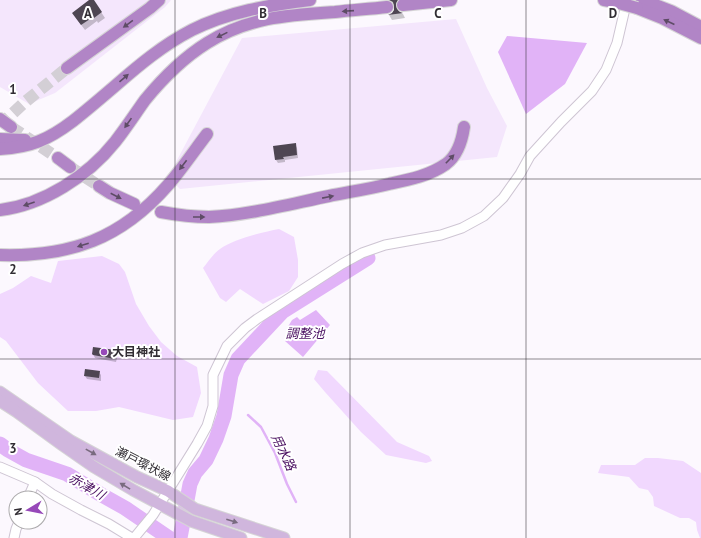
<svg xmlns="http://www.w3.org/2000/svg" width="701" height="538" viewBox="0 0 701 538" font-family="'PT Sans','Noto Sans JP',sans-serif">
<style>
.built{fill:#f4e6fc}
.green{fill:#f1d8fe}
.water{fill:#e1b3f7}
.shadow{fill:#0003}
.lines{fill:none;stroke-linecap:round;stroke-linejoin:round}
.stream{stroke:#e1b3f7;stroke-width:2.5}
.river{stroke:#e1b3f7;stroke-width:15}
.building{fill:#4e4652}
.highway-tunnel{stroke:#d3cfd5;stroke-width:12;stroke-dasharray:12 6;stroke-linecap:butt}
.minor-casing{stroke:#cec5d3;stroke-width:11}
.major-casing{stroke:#d6d5d6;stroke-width:13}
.highway-casing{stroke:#d6d5d6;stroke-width:14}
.minor{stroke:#fff;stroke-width:9}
.major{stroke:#d0b6dd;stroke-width:11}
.highway{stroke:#b185c6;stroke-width:12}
.highway-bridge-casing{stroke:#d6d5d6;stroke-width:14;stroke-linecap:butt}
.highway-bridge{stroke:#b185c6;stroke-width:12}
.oneway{fill:#5e4c66}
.oneway2{fill:#796b7f}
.grid{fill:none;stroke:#312d33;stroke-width:1;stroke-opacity:0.55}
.poi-dot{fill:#9749b9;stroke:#fff;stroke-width:1.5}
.labels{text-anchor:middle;stroke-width:4;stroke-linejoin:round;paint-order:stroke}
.poi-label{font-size:12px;font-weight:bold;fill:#312d33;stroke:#fff;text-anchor:start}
.street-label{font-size:12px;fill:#312d33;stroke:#fff}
.water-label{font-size:13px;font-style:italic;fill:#4b1162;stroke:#fff}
.grid-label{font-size:13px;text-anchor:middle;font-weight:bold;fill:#312d33;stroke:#fff;stroke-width:4;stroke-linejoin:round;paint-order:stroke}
</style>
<rect width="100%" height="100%" fill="#fcf8fe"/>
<g class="built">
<path d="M0,0h171l-6,7 -110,86 -26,11 -29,-17z"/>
<path d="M456,19l31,69 20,38 -10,31 -317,32 -12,-12 74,-139z"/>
</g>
<g class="green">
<path d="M279,229l15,8 4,23v17l-9,14 -26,13 -23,-15 -14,13 -6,-4 -17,-30c5,-6 10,-14 17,-19 13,-10 43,-17 59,-20z"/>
<path d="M102,256l17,8 6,8 11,32 13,22 12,16 16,14 20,11 4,26 -8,24 -20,3 -54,-13 -23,4h-28l-30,-28 -32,-42 -6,-4v-43l13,-6 18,-12 20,7 7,-22z"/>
<path d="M318,370l9,1 70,71 32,14 3,5 -6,2 -40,-8 -25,-23 -36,-40 -11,-13z"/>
<path d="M645,458h13l25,3 18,12v65h-1l-3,-8 -1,-8 -7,-4h-9l-26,-12 -1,-9 -5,-7 -9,-2 -10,-11 -31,-4 3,-8h34z"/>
</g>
<g class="water">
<path d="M507,36l80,7 -22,41 -39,30 -28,-62z"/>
<path d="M316,310l14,15 -27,32 -18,-16 5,-8 -4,-3 6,-10 5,-3 3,3z"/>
</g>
<g class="shadow">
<path d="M91,0h2l12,18 -7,5 -1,-2 -12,9 -9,-12z"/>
<path d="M388,0h16l-5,7 -1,4 5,3 2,4 -13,2 -3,-5 3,-1 3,-3v-4l-5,-2z"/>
<path d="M295,144l2,4 1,10 -13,2v2l-7,1 -2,-3z"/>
<path d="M116,351l2,3 -2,8 -21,-4 -2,-4z"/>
<path d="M99,372l2,3v6l-14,-2 -2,-3z"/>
</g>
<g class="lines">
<path class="stream" d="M248,415l13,12 14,26 12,31 9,18"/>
<g class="river">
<path d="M0,444l8,6 18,10 41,14 33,20 25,14 44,30"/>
<path d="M180,538l10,-54 5,-11 11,-13 10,-21 8,-23 7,-41 7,-16 44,-47 86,-54"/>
</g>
</g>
<g class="building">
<path d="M89,0h5l8,12 -8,6 -1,-1 -12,8 -9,-12z"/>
<path d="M389,0h9l-2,5 1,4 3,3 3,1 -15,2 4,-2 2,-3v-3l-1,-5z"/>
<path d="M296,143l1,12 -14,2 1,2 -9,1 -2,-14z"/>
<path d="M93,347l23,3 -1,9 -22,-4 -1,-1z"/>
<path d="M85,369l15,2 -1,7 -15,-2z"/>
</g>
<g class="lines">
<g class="highway-tunnel">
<path d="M0,125l25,-23 42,-34"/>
<path d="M11,127l47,31"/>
<path d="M70,167l29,19"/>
</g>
<defs>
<g id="minor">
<path d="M0,467l35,15 17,12 29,16 28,14 23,14"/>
<path d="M28,498l7,-16"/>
<path d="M14,538l2,-9 3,-7"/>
<path d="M134,538l19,-23 44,-71 10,-18 6,-20v-31l14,-29 18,-18 12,-9 85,-55 20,-11 23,-8 56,-10 21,-7 22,-12 19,-18 17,-24 10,-18 31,-34 31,-31 14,-21 11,-27 10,-43"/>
</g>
<g id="major">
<path d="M0,392l71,49 66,36 31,14 27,18 89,29"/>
<path d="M0,401l17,11 44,32 33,23 39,23 58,31 50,17"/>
</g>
<g id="highway">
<path d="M604,0l11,2"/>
<path d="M642,0l29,11 30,16"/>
<path d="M403,5l48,-5"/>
<path d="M637,8l25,10 39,20"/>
<path d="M67,68l83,-60 9,-8"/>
<path d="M0,119l11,8"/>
<path d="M0,139l25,1"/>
<path d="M0,149c31,-2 48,-9 73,-28 14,-11 28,-23 42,-35 24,-21 48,-41 77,-56 36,-18 77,-25 118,-30"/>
<path d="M58,158l12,9"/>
<path d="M99,186l11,7 24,11"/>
<path d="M0,210c43,-5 88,-34 115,-68 11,-14 20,-28 30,-42 18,-22 38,-42 62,-57 41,-26 82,-28 128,-31 18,-2 35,-3 52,-5"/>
<path d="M161,212c16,3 32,5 48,5 40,-2 81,-13 120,-21 20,-4 40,-7 60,-12 19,-4 40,-8 57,-20 12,-9 16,-23 18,-37"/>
<path d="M0,255c70,2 121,-16 168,-70 14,-16 26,-34 39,-51"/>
</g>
</defs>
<use href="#minor" class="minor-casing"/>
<use href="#major" class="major-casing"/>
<use href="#highway" class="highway-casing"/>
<use href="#minor" class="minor"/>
<use href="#major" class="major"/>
<use href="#highway" class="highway"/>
<defs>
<path id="highway-bridge" d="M615,2l22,6"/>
</defs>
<use href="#highway-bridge" class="highway-bridge-casing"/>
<use href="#highway-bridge" class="highway-bridge"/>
</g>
<defs><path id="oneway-solid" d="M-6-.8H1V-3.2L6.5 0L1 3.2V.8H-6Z"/></defs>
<g class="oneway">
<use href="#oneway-solid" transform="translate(348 11) rotate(176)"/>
<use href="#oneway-solid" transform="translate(669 22) rotate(-155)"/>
<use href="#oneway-solid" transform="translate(128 24) rotate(144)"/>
<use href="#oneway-solid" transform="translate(222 35) rotate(154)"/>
<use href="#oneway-solid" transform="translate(124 78) rotate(-41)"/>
<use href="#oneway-solid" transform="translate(128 123) rotate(125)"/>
<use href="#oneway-solid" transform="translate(450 159) rotate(-46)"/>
<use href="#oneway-solid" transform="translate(183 165) rotate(127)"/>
<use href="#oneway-solid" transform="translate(116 196) rotate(27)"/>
<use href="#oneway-solid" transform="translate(328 197) rotate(-11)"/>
<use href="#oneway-solid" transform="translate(29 204) rotate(161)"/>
<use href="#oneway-solid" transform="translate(199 217)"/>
<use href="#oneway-solid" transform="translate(83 245) rotate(163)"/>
</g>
<g class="oneway2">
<use href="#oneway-solid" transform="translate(91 452) rotate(29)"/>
<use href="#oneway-solid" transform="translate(125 486) rotate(-149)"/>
<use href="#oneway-solid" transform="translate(232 521) rotate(18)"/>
</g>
<path class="grid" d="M175,0v538M350,0v538M526,0v538M0,179h701M0,359h701"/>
<circle class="poi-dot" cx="104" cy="352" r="4"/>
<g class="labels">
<g class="poi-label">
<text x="112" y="356">大目神社</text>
</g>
<g class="street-label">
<text transform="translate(143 464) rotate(27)" y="4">瀬戸環状線</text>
</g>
<g class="water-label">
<text x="305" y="338">調整池</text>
<text transform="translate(284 452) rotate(64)" y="5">用水路</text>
<text transform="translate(87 486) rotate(30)" y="5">赤津川</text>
</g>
</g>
<g class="grid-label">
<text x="88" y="18">A</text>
<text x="263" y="18">B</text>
<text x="438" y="18">C</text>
<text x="613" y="18">D</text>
<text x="13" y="94">1</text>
<text x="13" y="274">2</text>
<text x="13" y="453">3</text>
</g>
<g transform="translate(28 510) rotate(260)"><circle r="19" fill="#ffffff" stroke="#adabad"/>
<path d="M0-3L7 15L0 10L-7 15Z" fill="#9749b9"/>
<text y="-6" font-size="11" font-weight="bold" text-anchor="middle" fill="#312d33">N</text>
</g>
</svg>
